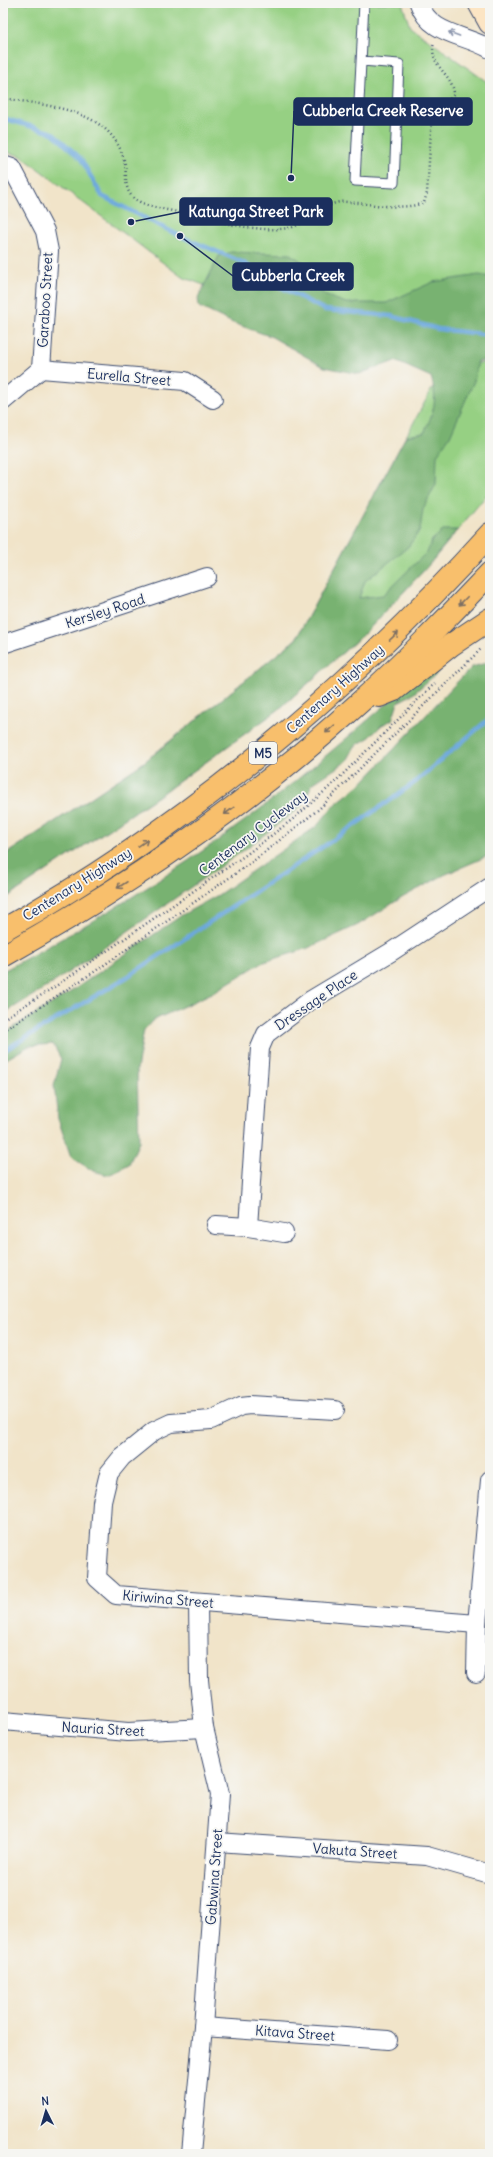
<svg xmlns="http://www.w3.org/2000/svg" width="493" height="2157" viewBox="0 0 493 2157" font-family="Delius,sans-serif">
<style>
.green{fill:#96d083;stroke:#588070}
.forest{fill:#78b271;stroke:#4a7068}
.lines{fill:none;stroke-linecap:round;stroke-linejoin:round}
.stream{stroke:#6ca8dd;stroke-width:4.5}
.service-casing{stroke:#3b4a6e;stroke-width:11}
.minor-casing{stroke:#3b4a6e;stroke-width:20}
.secondary-casing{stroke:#3b4a6e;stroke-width:24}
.motorway-casing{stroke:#3b4a6e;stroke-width:24}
.path{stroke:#3b4a6e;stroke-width:2.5;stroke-dasharray:1 3;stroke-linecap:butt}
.service{stroke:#fff;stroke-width:9}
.minor{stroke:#fff;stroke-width:18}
.secondary{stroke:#fce5c4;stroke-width:22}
.motorway{stroke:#f8bf6c;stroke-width:22}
.oneway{stroke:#8d97ae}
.oneway2{stroke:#7e7064}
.labels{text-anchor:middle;stroke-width:3.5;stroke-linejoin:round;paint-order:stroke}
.shield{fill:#f6f6f2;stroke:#5d6b8a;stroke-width:1}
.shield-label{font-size:13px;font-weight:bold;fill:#1b2f5e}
.street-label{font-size:14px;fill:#1b2f5e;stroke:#f6f6f2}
.leader{fill:none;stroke:#1b2f5e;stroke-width:1.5}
.callout-dot{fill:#1b2f5e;stroke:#f6f6f2;stroke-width:1.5}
.callout{fill:#1b2f5e;stroke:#1b2f5e;stroke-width:1.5}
.callout-label{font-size:15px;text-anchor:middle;font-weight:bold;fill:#fff}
</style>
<rect width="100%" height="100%" fill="#f6f6f2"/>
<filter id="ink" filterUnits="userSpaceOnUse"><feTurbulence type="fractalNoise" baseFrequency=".025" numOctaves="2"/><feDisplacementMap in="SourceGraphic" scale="8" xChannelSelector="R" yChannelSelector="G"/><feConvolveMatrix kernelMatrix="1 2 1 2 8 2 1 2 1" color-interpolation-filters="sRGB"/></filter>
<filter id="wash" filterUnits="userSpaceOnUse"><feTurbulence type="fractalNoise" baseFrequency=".012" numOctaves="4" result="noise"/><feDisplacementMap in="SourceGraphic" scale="16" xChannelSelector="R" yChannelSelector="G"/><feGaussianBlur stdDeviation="0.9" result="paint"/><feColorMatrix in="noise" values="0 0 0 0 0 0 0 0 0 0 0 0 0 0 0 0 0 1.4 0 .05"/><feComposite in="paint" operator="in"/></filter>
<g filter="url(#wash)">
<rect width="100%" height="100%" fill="#f1e4c9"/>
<g class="green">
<path d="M3,3h399l8,24 80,57v216l-202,16 -106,-39 -161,-121 -18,-5z"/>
<path d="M446,363h44v128l-62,75 -62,66 -88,78 -115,83 -160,107v-44l140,-93 153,-124z"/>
</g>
<g class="forest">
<path d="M231,252l59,2 16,10 18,31 22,8h40l47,-21 46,-7 11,2v84h-12l-4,20 -24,55 -13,19 -1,29 -13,25 -3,21 -12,17 -43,34 -6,17 24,-3 44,-43 5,-12 12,-10h13l-29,36 -62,66 -88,78 -115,83 -160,107v-44l140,-93 153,-124 110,-203 18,-3c10,-22 14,-33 7,-56l-36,-16 -36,13 -35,-7 -52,-30 -39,-14 -34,-16 -1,-9 21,-42z"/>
<path d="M486,663h4v192l-46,20 -46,25 -40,25 -52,24 -45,14 -49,30 -60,28 -8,9 -7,39 2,73 -10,22 -20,11 -16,-4 -22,-14 -13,-38 -4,-34 7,-26 -8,-15 -24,2 -26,15v-27l69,-43 110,-76 36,-20 99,-69 17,-21 29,-23 97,-103 12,-12z"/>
<path d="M433,665l6,1 -2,7 -24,21 -15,8 -6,18 -10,5 -12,12 -15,9 -8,15 -35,23 -9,20 -13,11 -46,35 -133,93 -58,40 -50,31v-43c84,-45 168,-95 244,-152 64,-48 124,-103 186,-154z"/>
</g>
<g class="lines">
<g class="stream">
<path d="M3,118l50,15 28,26 21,37 78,40 62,26 35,23 48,25 66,6 47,13 52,6"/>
<path d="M3,1051l124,-74 212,-141 75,-53 76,-65"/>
</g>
</g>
</g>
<g filter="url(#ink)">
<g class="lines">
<defs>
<path id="service" d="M362,61l37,3 -5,119 -39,-2 9,-178"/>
<g id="minor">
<path d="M419,3c10,32 46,31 71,46"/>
<path d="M3,165l9,3 33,63 4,20 -8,118"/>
<path d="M41,369l144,12 28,18"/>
<path d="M3,401l38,-32"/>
<path d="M3,644l204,-67"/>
<path d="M216,1225l32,2"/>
<path d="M284,1233l-36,-6 12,-179 6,-14 45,-34 80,-48 99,-65"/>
<path d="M335,1410l-85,-5 -9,1 -30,14 -40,3 -17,8 -32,26 -13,16 -7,29 -5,76 19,17 361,29"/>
<path d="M476,1673l1,-49 13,-144"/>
<path d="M3,1721l125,11 76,-4"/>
<path d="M217,1842l210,14 63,18"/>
<path d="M203,2027l185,13"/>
<path d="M191,2154l12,-127 17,-233 -16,-66 -5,-48 -1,-78"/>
</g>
<path id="secondary" d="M479,3l11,20"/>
<g id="motorway">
<path d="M379,696l15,-6 57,-45 39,-26"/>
<path d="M3,930c184,-103 346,-240 487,-396"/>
<path d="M3,956c127,-71 248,-154 356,-253 46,-41 89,-86 131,-130"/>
</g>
</defs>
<use href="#service" class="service-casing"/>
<use href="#minor" class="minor-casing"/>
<use href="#secondary" class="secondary-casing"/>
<use href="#motorway" class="motorway-casing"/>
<g class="path">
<path d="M3,98c43,8 108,10 121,62 4,14 -2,29 11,39 13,10 58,15 76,19 8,2 15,6 23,7 18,3 37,6 54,3 17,-2 33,-23 52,-26 5,-1 12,1 18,1 21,2 45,7 66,0l3,-10 5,-78c6,-9 16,-12 22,-21 -1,-21 -26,-27 -20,-52"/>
<path d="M3,1019l53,-33 191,-132 46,-35 41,-36 102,-101"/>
<path d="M3,1031l91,-59 158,-110 67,-53 163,-161"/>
</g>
<use href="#service" class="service"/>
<use href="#minor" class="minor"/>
<use href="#secondary" class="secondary"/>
<use href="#motorway" class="motorway"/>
</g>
<defs><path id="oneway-shaft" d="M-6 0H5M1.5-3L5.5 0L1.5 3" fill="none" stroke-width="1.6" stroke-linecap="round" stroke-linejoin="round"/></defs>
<use class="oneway" href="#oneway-shaft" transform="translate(454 34) rotate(-160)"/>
<g class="oneway2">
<use href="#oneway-shaft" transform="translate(463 601) rotate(134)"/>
<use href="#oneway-shaft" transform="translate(394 636) rotate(-43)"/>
<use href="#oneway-shaft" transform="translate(330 729) rotate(139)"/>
<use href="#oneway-shaft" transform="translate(229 811) rotate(143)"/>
<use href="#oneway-shaft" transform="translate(143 843) rotate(-35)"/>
<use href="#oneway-shaft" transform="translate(122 885) rotate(147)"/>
</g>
</g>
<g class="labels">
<rect class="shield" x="249" y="742" width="28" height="22" rx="3"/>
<g class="shield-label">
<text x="263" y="758">M5</text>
</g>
<g class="street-label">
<text transform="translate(45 300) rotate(-87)" y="5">Garaboo Street</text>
<text transform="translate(129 377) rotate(5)" y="5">Eurella Street</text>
<text transform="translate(105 611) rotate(-18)" y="5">Kersley Road</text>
<text transform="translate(335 689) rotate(-42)" y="5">Centenary Highway</text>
<text transform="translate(253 833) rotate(-37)" y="5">Centenary Cycleway</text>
<text transform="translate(77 884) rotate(-32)" y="5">Centenary Highway</text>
<text transform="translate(316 1000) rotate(-34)" y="5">Dressage Place</text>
<text transform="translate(168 1599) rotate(5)" y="5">Kiriwina Street</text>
<text transform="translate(103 1729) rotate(3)" y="5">Nauria Street</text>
<text transform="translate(355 1851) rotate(4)" y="5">Vakuta Street</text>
<text transform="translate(214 1877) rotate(-86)" y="5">Gabwina Street</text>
<text transform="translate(295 2033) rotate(4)" y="5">Kitava Street</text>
</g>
</g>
<path class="leader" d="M291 178L294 111M131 222L180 212M180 236L233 276"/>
<g class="callout-dot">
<circle cx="291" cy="178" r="4"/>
<circle cx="131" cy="222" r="4"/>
<circle cx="180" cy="236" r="4"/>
</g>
<g class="callout">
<rect x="294" y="98" width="178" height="27" rx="4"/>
<rect x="180" y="198" width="152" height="27" rx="4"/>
<rect x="233" y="263" width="120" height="27" rx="4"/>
</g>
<g class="callout-label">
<text x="383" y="116">Cubberla Creek Reserve</text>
<text x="256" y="217">Katunga Street Park</text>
<text x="293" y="281">Cubberla Creek</text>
</g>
<rect width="493" height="2157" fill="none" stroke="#f6f6f2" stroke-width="16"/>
<g transform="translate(46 2111) rotate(355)" stroke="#f6f6f2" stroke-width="3" paint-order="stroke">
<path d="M0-3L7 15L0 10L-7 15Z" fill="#1b2f5e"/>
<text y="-6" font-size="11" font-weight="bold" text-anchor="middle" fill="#1b2f5e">N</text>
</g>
</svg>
